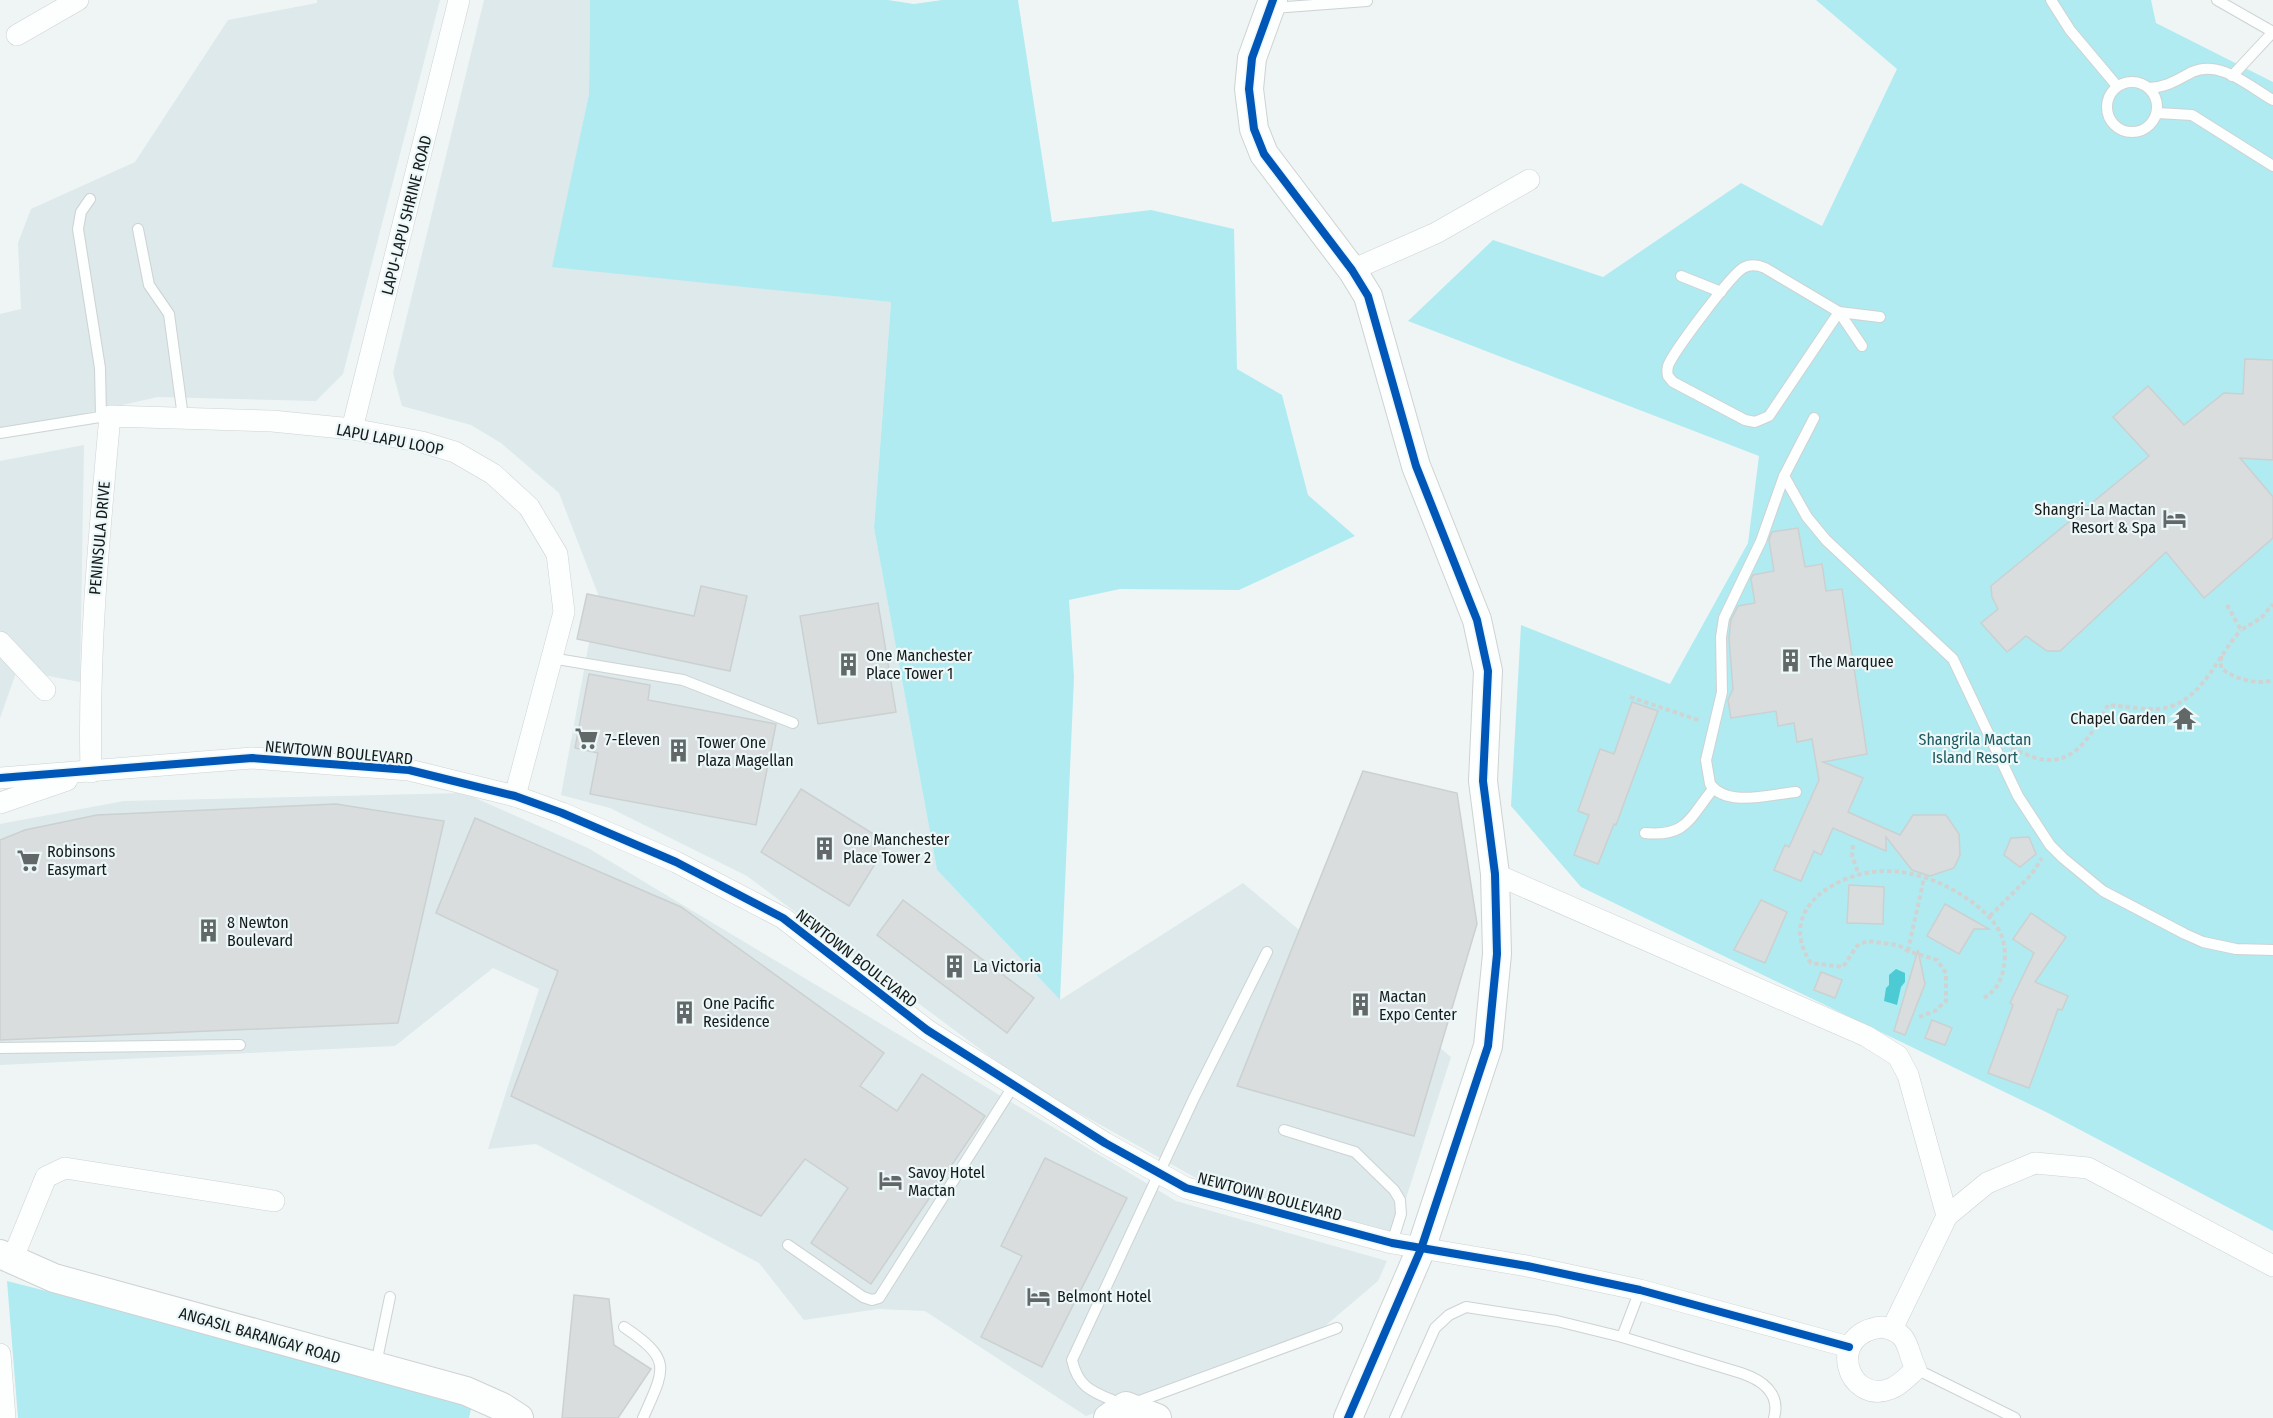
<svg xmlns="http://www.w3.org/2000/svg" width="2273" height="1418" viewBox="0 0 2273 1418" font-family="'Fira Sans Condensed',sans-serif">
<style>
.built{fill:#dde9ea}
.green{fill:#b0ebf1}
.water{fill:#4ccbd5}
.building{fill:#d9ddde;stroke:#ccd0d0;stroke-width:1.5}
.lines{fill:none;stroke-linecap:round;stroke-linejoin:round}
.lane-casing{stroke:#ced2d2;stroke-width:12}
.street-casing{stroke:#ced2d2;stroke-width:22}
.secondary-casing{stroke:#ced2d2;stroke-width:30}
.path{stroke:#d1d3d3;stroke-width:4;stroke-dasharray:4.5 3;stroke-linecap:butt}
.lane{stroke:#fdfefe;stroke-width:10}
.street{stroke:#fdfefe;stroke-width:21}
.secondary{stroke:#fdfefe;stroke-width:28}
.cycleway-casing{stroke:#ecf7f8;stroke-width:11}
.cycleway{stroke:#0057b8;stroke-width:8}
.labels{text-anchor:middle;stroke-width:4.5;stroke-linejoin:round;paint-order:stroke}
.street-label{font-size:16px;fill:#161a1a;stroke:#ecf7f8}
.poi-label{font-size:16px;fill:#161a1a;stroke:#ecf7f8;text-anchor:start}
.park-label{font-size:16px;fill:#1c585e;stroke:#ecf7f8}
</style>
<rect width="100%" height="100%" fill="#eff5f5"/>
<g class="built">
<path d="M317,0h123l-97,374 -27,27 -158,-4 -158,35v-118l21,-5 -3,-66 13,-34 104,-47 93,-142 89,-17z"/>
<path d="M484,0h106l-1,94 -36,172 338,36 -17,226 63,342 123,130 183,-117 208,174 -56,176 -190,-50 -178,-99 -280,-208 -137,-68 -49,-13 37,-201 -39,-101 -58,-50 -30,-18 -69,-19 -9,-33z"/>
<path d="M84,445l-4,237 -63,-12 -17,48v-257z"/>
<path d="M464,793l124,55 588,353 211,60 -9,20 -60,51 -232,84 -161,-105 -47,-2 -74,11 -45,-57 -223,-119 -48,5 51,-160 -46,-21 -98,78 -395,19v-241l124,-23z"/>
</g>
<g class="green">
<path d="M590,0h298l26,4 28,-4h76l34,222 99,-12 83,19 3,140 45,26 26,100 47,41 -116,54 -119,-1 -51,11 5,77 -14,323 -123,-130 -63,-342 17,-226 -339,-35 37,-173z"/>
<path d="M1816,0h335l5,23 117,59v1149l-227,-119 -465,-225 -70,-81 10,-181 149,59 78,-141 11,-87 -351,-135 85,-81 110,37 138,-94 81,43 75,-157z"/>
<path d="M7,1281l466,119 -4,18h-451z"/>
</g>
<path class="water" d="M1896,969l9,4v9l-4,5 -4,18 -13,-4 2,-13 3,-3v-10z"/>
<g class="building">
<path d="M2245,359l28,1v100l-33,-2 33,39v41l-69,60 -38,-46 -106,99h-13l-21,-15 -19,16 -26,-29 17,-14 -6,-12 -1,-11 158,-130 -36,-39 35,-31 36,39 40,-32 19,1z"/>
<path d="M1798,528l7,39 17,-3 4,27 16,-2 25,165 -44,8 40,16 -15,34 52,23 13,-20h33l13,19 1,21 -6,13 -24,8 -18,-6 -26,-33v14l-53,-23 -12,27 -7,-4 -13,30 -27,-11 11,-25 4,2 30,-67 -7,-41 -15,3 -3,-19 -16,3 -2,-15 -45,7 -3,-18 5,-11 -4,-51 2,-18 7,-14 17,-3 -4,-24 2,-4 21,-4 -5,-31 3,-8z"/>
<path d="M701,586l46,10 -17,75 -153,-32 10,-45 107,22z"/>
<path d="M878,603l18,109 -78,12 -18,-108z"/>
<path d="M589,674l61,11 -2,15 128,24 -20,101 -166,-31 8,-41 -23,-5z"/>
<path d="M1632,702l26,9 -42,114 -2,-1 -16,40 -24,-9 15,-40 -11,-4 22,-62 14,5z"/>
<path d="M1363,771l94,22 20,131 -63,212 -177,-50z"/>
<path d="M801,789l87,54 -39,63 -88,-54z"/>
<path d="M336,804l108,17 -46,202 -398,17v-200l25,-10 72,-15z"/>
<path d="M475,818l206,89 203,146 -24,33 37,25 25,-37 63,42 -114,168 -60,-41 37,-55 -43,-29 -44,57 -250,-120 47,-125 -122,-58z"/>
<path d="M2029,837l7,17 -16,13 -16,-12 7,-17z"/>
<path d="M1849,885l35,2 -1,37 -36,-1z"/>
<path d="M903,900l131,98 -27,35 -130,-98z"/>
<path d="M1761,900l26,12 -22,51 -31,-13z"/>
<path d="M1945,904l44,25h-15l-15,25 -32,-18z"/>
<path d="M2031,913l35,24 -31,45 33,14 -6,14 -4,-1 -29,79 -41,-15 25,-68 -3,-2 24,-50 -21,-14z"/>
<path d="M1918,950l7,34 -20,51 -11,-4z"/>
<path d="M1821,972l21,8 -7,18 -21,-8z"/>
<path d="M1932,1020l20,8 -7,17 -20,-7z"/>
<path d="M1045,1158l82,40 -85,169 -61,-30 41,-81 -21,-10z"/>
<path d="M574,1295l35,4 5,46 37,24 -33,49h-56z"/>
</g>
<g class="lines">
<defs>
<g id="lane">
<path d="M2051,0l19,30 47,56"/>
<path d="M2217,0l56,32"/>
<path d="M1273,8l94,-7"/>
<path d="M2232,76l41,-44"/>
<circle cx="2132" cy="107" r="25"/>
<path d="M2149,88c18,-1 28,-8 43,-16 28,-13 58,15 81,28"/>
<path d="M2157,113l35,2 81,51"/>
<path d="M90,199l-9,13 -3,17 22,139 1,48"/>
<path d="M138,229l11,56 20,29 14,103"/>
<path d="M1681,276l40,16"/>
<path d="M1839,312l-70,104 -14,6 -10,-2 -72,-38 -5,-6c-1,-4 -1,-6 0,-10 5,-14 63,-91 75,-98 7,-4 15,-3 22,0l74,44 41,5"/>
<path d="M1839,312l23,34"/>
<path d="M0,433l106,-17"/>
<path d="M1784,476l23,41 19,23 127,119 65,137 32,49 13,13 40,33 82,43 18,8 33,7 37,1"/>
<path d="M551,658l132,22 110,43"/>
<path d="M1796,792c-25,2 -69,16 -86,-8l-4,-24 16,-68 -1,-55 3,-19 37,-77 23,-65 30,-58"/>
<path d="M1645,833c41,4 44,-14 68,-44"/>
<path d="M1267,952l-73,146 -122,262c7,32 26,33 54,46l211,-78"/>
<path d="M0,1048l240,-3"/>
<path d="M1284,1130l71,22 39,38 6,10 1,14 -9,29"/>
<path d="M788,1245l75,52 9,3 7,-2 135,-213"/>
<path d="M624,1327c49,33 41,41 19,91"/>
<path d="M1622,1337l18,-47"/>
<path d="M376,1364l14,-67"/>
<path d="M1916,1369l99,49"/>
<path d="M1395,1418l40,-90 14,-13 17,-8 91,14 65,16 119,36c21,7 40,20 33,45"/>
</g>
<g id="street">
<path d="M17,35l61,-35"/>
<path d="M1352,270l84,-37 93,-53"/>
<path d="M352,429l107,-429"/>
<path d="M0,642l45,48"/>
<path d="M91,772c-3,-122 8,-236 19,-356l162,5 80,8 70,13 33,10 38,22 36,33 28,47 7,58 -49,184"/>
<path d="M0,778l252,-20 157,12 106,26 47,17 114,49 107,56 144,112 178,113 81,45 206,55 135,23 113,24 209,57"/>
<path d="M0,803l67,-23"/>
<path d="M1495,874l371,162 32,20 10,19 39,141"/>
<path d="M12,1260l34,-83 19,-9 209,33"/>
<path d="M1882,1327c29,6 23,20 34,42 -8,7 -15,16 -26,20 -43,16 -65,-56 -8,-62z"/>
<path d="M1892,1329l55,-113 40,-33 48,-20 53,5 185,98"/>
<path d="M0,1354l5,64"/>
</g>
<g id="secondary">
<path d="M1273,0l-21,58 -3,31 5,40 10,25 88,116 16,26 48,170 61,154 11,51 -5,110 12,93 2,80 -9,92 -67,203 -73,169"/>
<path d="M0,1254l54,24 412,113 36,16 17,11"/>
<path d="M1108,1418l18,-12 31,12"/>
</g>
</defs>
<use href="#lane" class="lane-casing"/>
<use href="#street" class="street-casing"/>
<use href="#secondary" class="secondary-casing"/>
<g class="path">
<path d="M2227,605l14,25 20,-12 12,-14"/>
<path d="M2221,656v12c14,11 34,17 52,12"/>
<path d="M1630,697l71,24"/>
<path d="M2011,749c12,3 25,11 37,11 31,1 47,-32 60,-55 15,1 48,7 61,2 36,-11 48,-51 72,-77"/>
<path d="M1853,845l-1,11 7,19"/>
<path d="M1990,916l41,-41 11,-17"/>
<path d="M1908,951l16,-73"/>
<path d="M1919,1017l16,-6 11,-10v-28l-9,-13 -29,-9 -10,-6 -31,-4 -10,5 -14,21 -32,-4c-37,-54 28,-93 77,-92 33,1 64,15 89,35 16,13 28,27 28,49 -1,19 -5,33 -21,43"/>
</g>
<use href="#lane" class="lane"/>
<use href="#street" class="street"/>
<use href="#secondary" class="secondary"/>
<defs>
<g id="cycleway">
<path d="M1273,0l-21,58 -3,31 5,40 10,25 88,116 16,26 48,170 61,154 11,51 -5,110 12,93 2,80 -9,92 -67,203 -73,169"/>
<path d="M0,778l252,-20 157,12 106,26 47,17 114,49 107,56 144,112 178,113 81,45 206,55 135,23 113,24 209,57"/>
</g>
</defs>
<use href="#cycleway" class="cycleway-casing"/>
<use href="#cycleway" class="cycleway"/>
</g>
<defs>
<symbol id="hotel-bare" viewBox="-9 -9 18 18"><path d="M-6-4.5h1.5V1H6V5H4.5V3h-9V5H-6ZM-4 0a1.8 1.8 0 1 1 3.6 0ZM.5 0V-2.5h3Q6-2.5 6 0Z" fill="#626767" stroke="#ecf7f8" stroke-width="2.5" paint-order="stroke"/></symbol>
<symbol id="building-bare" viewBox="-9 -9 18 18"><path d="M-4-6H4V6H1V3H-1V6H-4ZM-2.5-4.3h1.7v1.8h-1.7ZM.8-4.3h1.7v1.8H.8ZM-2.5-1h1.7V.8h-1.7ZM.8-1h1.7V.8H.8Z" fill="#626767" stroke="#ecf7f8" stroke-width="2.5" paint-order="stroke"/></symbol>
<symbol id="temple-bare" viewBox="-9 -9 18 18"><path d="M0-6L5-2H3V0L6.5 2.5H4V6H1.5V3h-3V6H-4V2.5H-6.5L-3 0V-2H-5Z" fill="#626767" stroke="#ecf7f8" stroke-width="2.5" paint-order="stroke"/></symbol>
<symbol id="supermarket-bare" viewBox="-9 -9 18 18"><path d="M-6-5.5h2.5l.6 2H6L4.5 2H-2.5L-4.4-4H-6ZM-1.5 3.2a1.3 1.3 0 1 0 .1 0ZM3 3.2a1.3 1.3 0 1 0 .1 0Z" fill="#626767" stroke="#ecf7f8" stroke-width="2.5" paint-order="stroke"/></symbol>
</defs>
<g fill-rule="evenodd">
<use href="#hotel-bare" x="2158" y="502" width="33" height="33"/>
<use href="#building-bare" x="1774" y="644" width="33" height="33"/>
<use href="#building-bare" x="832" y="648" width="33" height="33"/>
<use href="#temple-bare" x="2168" y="702" width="33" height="33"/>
<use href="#supermarket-bare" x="570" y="722" width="33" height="33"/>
<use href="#building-bare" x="662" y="734" width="33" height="33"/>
<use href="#building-bare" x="808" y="832" width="33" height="33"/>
<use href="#supermarket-bare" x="12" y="844" width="33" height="33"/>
<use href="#building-bare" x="192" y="914" width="33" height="33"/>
<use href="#building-bare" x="938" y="950" width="33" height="33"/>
<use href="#building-bare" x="1344" y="988" width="33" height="33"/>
<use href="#building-bare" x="668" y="996" width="33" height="33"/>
<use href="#hotel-bare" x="874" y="1164" width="33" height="33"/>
<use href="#hotel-bare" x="1022" y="1280" width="33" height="33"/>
</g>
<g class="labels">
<g class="street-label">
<text transform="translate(406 215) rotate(-76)" y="6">LAPU-LAPU SHRINE ROAD</text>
<text transform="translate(390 439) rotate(11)" y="6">LAPU LAPU LOOP</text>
<text transform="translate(99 538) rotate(-85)" y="6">PENINSULA DRIVE</text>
<text transform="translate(339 752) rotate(5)" y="6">NEWTOWN BOULEVARD</text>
<text transform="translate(857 958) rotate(38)" y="6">NEWTOWN BOULEVARD</text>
<text transform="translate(1270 1196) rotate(15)" y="6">NEWTOWN BOULEVARD</text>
<text transform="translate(260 1335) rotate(16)" y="6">ANGASIL BARANGAY ROAD</text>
</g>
<g class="poi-label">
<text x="2156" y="515" text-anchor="end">Shangri-La Mactan<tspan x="2156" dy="18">Resort &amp; Spa</tspan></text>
<text x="866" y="661">One Manchester<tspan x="866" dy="18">Place Tower 1</tspan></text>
<text x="1809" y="667">The Marquee</text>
<text x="2166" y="724" text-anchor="end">Chapel Garden</text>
<text x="605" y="745">7-Eleven</text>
<text x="697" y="748">Tower One<tspan x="697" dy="18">Plaza Magellan</tspan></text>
<text x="843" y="845">One Manchester<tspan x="843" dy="18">Place Tower 2</tspan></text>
<text x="47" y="857">Robinsons<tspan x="47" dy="18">Easymart</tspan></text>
<text x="227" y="928">8 Newton<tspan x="227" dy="18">Boulevard</tspan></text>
<text x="973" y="972">La Victoria</text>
<text x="1379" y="1002">Mactan<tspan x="1379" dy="18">Expo Center</tspan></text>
<text x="703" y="1009">One Pacific<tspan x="703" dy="18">Residence</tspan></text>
<text x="908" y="1178">Savoy Hotel<tspan x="908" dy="18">Mactan</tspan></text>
<text x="1057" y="1302">Belmont Hotel</text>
</g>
<g class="park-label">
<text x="1975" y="745">Shangrila Mactan<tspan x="1975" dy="18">Island Resort</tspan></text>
</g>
</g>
</svg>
